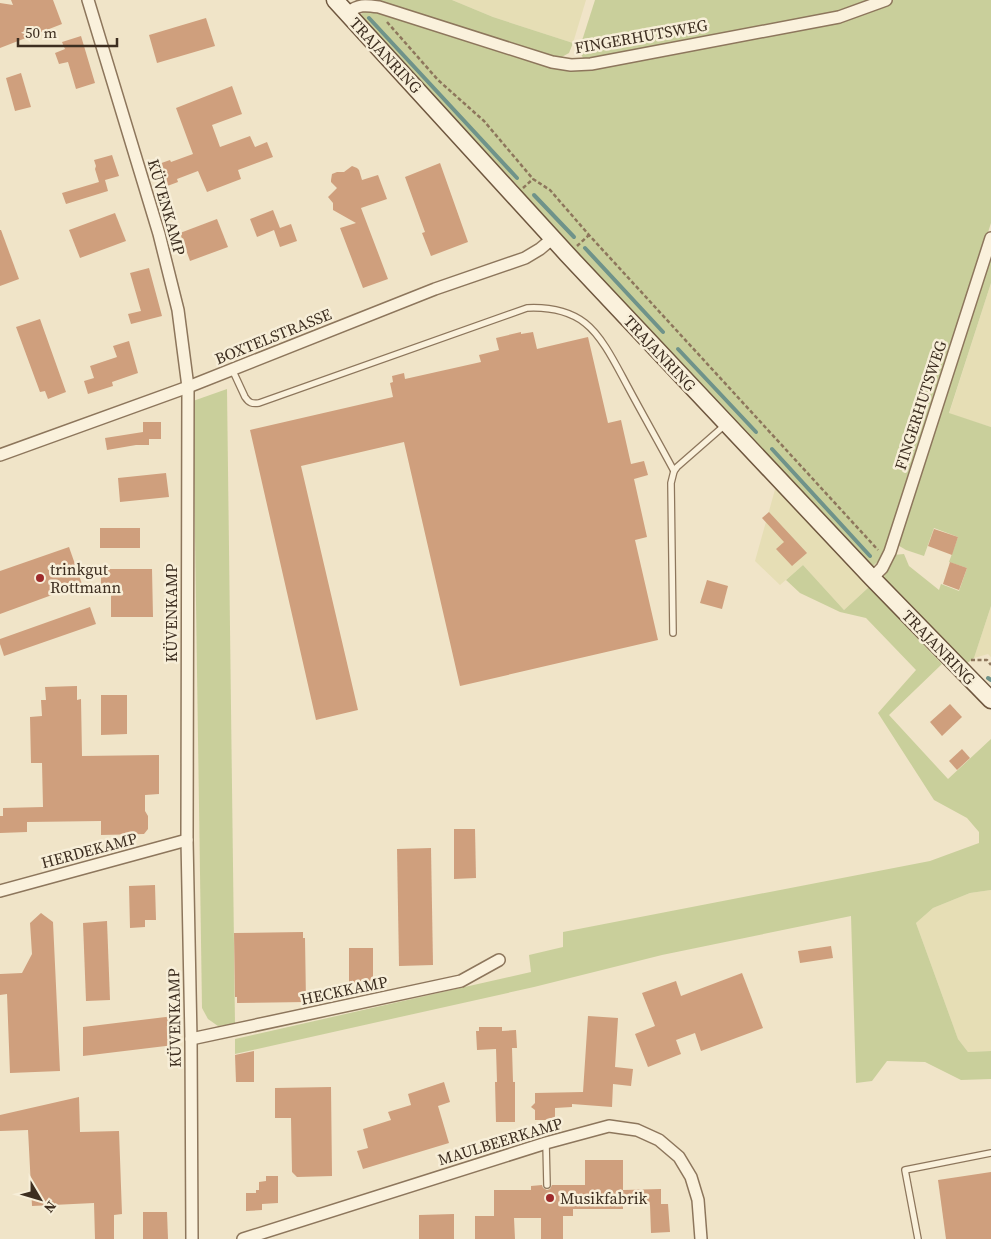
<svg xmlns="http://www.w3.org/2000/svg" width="991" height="1239" viewBox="0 0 991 1239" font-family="'Source Serif 4',serif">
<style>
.farmland{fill:#e6deb5}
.green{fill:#c9cf9b}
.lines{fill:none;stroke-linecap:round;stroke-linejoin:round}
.stream{stroke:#6f938a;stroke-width:4}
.building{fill:#cf9f7d}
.lane-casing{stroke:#8d765c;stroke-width:8}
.street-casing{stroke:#8d765c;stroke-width:14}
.secondary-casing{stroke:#6f573f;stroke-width:19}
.path{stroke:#8d765c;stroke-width:2.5;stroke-dasharray:4 2.5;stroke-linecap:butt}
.lane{stroke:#faf1dc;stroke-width:5.5}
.street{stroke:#faf1dc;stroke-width:11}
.secondary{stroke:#faf1dc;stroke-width:16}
.poi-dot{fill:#9e2a2b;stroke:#f7eed8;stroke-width:2}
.labels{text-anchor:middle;stroke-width:5;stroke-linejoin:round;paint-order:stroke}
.street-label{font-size:16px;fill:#3d2e20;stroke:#f7eed8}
.poi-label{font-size:16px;fill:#3d2e20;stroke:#f7eed8;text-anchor:start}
</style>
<rect width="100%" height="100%" fill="#f0e4c8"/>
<g class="farmland">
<path d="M452,0h134l-13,43 -80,-26z"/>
<path d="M991,283v144l-42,-13z"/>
<path d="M776,486l93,101 -25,23 -41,-45 -23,20 -25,-24z"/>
<path d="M991,606v51l-3,-3 -14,4z"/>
<path d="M991,890v161l-23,1 -10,-13 -42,-116 17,-15 37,-15z"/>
</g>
<g class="green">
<path d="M369,0h83l41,17 80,26 -4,10 -11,6z"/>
<path d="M595,0h280l-24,9 -26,6 -241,45 -5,-10z"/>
<path d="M893,0h98v223l-102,316 -2,14 -15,14 -349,-373 -5,-8 -158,-170 6,-7 194,59 307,-57z"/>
<path d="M991,250v33l-42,130 42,14v179l-17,52 -8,6 -83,-83 3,-11 7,-15 11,-1 5,12 30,24 2,-6 18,7 8,-23 -18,-6 9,-25 -24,-9 -10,28 -18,-6 -10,-6z"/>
<path d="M227,389l8,635 -17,2 -10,-7 -6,-11 -9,-607z"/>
<path d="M803,565l41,45 25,-23 73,77 -53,51 59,64 43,-40v151l-21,3 -37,15 -17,15 42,116 10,13 23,-1v28l-30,1 -36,-18 -38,-1 -15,20 -16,2 -5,-167 -189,39 -128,32 -299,67v-15l296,-67 -2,-17 34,-8v-15l367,-71 49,-18v-11l-12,-14 -33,-18 -56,-87 38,-43 -50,-52 -26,-6 -40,-19 -14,-13z"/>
</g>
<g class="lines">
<g class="stream">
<path d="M369,18l148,160"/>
<path d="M534,195l40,42"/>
<path d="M585,248l78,84"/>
<path d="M678,349l78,83"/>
<path d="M772,449l98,107"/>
<path d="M988,678l3,2"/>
</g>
</g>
<g class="building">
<path d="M11,0h42l9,24 -62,24v-45l13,2z"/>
<path d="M206,18l9,28 -58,17 -8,-28z"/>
<path d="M81,36l14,47 -19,6 -8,-27 -9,2 -4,-11 10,-4 -3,-7z"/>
<path d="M21,73l10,34 -16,4 -9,-33z"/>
<path d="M232,86l10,28 -30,11 8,22 30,-11 5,11 12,-5 6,15 -35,13 3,9 -34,13 -9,-21 -21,8 1,3 -16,6 -9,-22 17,-6 1,2 22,-8 -17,-46z"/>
<path d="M112,155l7,21 -14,4 3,11 -42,13 -4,-11 37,-11 -4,-13 1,-3 -2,-6z"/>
<path d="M440,163l28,79 -37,14 -9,-23 3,-1 -20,-55z"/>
<path d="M352,166l5,2 2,2 3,10 16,-5 9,24 -26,9 27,71 -25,9 -23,-60 16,-5 -23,-13v-7l-5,-6 9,-9 -6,-6v-2l1,-6 5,-2h7z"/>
<path d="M273,210l7,18 11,-4 6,17 -17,6 -6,-17 -17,7 -7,-18z"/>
<path d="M115,213l11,28 -46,17 -11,-28z"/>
<path d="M217,219l11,28 -38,14 -10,-28z"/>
<path d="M0,230h1l18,49 -19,7z"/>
<path d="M149,268l13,48 -31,8 -3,-10 13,-3 -11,-38z"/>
<path d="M40,319l26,73 -18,7 -3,-8 -5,1 -24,-65z"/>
<path d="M521,332v2l12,-2 4,17 51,-12 20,86 13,-3 10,44 13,-3 4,14 -14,4 13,58 -12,3 23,100 -198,46 -56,-244 -103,24 57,244 -42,10 -66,-290 143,-33 -3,-14 3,-1 -1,-6 12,-3 1,6 76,-17 -2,-7 20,-5 -3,-12z"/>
<path d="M129,341l9,32 -26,9 1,4 -25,8 -4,-13 10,-3 -4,-12 27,-9 -4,-11z"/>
<path d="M143,422h18v17h-12v6h-13l-29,5 -2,-12 38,-6z"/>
<path d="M166,473l3,24 -49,5 -2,-24z"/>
<path d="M769,512l38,41 -15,13 -16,-17 8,-7 -22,-24z"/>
<rect x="100" y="528" width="40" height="20"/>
<path d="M934,529l24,8 -6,18 -24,-9z"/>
<path d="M69,547l13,37 -82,30v-43z"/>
<path d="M950,562l17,6 -8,22 -16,-6z"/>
<path d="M101,569h51l1,48h-42v-28h-10z"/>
<path d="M707,580l21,6 -6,23 -22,-6z"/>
<path d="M90,607l6,17 -92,32 -4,-12v-5z"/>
<path d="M77,686v14l4,-1 1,57 77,-1v39l-14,1v16l3,5v13l-4,5 -43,1v-14l-74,1v10l-27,1v-17h3v-8l40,-1 -1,-44h-11l-1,-46 12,-1 -1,-16h5l-1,-13z"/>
<path d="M101,695h26v39l-26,1z"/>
<path d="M950,704l12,13 -20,19 -12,-14z"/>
<path d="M962,749l8,9 -13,12 -8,-9z"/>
<path d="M454,829h21l1,49 -22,1z"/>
<path d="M431,848l2,117 -34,1 -2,-117z"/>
<path d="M155,885l1,35h-11v7l-15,1 -1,-42z"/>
<path d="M41,913l12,9 7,149 -50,2 -3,-79 -7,1v-21l22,-1 10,-19 -2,-31z"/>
<path d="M107,921l3,79 -24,1 -3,-78z"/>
<path d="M303,932v6h2l1,64 -69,1v-6h-2l-1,-64z"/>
<path d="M831,946l2,12 -33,5 -2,-12z"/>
<path d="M349,948h24v34l-24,1z"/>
<path d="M742,973l21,55 -62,23 -6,-18 -19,7 5,14 -33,13 -13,-33 20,-8 -13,-33 34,-12 5,15z"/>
<path d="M174,1016l1,17h-3l2,12 -91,11v-29z"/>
<path d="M588,1016l30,2 -3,49 18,2 -2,17 -18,-2 -1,23 -40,-3v3l-17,1v12h-20v-10l-4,-3 4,-4v-10l48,-1z"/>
<path d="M479,1027h23v4l14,-1 1,18h-5l1,34h2v40h-19l-1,-40h2l-1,-33 -19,1 -1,-19h3z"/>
<path d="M254,1051v31h-18l-1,-27z"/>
<path d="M444,1082l6,20 -12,4 11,37 -86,26 -6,-18 11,-3 -5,-19 28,-9 -3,-8 23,-7 -3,-11z"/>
<path d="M331,1087l1,89 -35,1 -5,-5 -1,-54h-16v-30z"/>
<path d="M79,1097l1,35 39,-1 3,83 -8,1v24h-19l-1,-36 -62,3 -4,-76 -28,1v-16z"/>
<path d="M585,1160h38v30l38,-1v15h7l2,28 -19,1 -1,-28 -27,1v3h-50v7h-10v23h-22v-21h-27l1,21h-40v-23h19v-26h37v-4l11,-1 1,3 4,2 3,-1 2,-4h33z"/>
<path d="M991,1172v67h-45l-8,-59z"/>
<path d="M266,1176h12v27l-16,1v6l-16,1v-18h10v-3h3v-8l7,-1z"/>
<path d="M143,1212h24l1,27h-25z"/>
<path d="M454,1214v25h-35v-24z"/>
</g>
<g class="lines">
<defs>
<g id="lane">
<path d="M232,369l13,28c4,6 7,7 14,6l268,-95c21,-1 41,2 58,15 18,14 32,44 43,64 15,28 31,56 46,84"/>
<path d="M673,633l-2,-150 3,-12 3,-4 48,-42"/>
<path d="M546,1143l1,42"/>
<path d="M918,1239l-13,-69 86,-17"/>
</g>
<g id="street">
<path d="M88,0l71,234 19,76 10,77 -1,453 4,199 1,200"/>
<path d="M347,13c12,-9 18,-8 32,-6l173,55 19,3 20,-1 248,-47 47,-17"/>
<path d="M0,455l188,-68 247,-98 90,-31 15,-9 13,-11"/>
<path d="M872,578l10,-10 8,-16 101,-314"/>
<path d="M0,891l187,-51"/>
<path d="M191,1039l270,-58 38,-21"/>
<path d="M243,1239l303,-96 63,-17 28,4 22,10 20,17 12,20 7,23 3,39"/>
</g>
<path id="secondary" d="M335,0l232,254 305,324 119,122"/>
</defs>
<use href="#lane" class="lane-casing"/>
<use href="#street" class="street-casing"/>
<use href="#secondary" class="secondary-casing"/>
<g class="path">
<path d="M387,22l51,58 46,41 49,58 17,11 39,45 289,315"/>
<path d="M523,188l10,-9"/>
<path d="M577,246l12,-11"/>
<path d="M971,660h16l4,5"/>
</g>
<use href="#lane" class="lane"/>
<use href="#street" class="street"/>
<use href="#secondary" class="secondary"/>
</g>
<g class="poi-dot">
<circle cx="40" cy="578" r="5"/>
<circle cx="550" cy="1198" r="5"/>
</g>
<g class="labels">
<g class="street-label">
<text transform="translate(641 36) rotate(-10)" y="6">FINGERHUTSWEG</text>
<text transform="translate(386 55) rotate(47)" y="6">TRAJANRING</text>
<text transform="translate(167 207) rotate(74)" y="6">KÜVENKAMP</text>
<text transform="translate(273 336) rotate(-22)" y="6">BOXTELSTRASSE</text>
<text transform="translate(660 353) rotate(47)" y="6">TRAJANRING</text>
<text transform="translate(920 405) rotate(-72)" y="6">FINGERHUTSWEG</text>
<text transform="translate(171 613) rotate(-90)" y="6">KÜVENKAMP</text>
<text transform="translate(939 647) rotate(46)" y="6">TRAJANRING</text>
<text transform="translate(89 850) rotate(-15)" y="6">HERDEKAMP</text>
<text transform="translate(344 990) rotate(-12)" y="6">HECKKAMP</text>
<text transform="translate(174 1018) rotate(-91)" y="6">KÜVENKAMP</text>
<text transform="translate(500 1141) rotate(-17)" y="6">MAULBEERKAMP</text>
</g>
<g class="poi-label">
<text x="50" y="575">trinkgut<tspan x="50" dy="18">Rottmann</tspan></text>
<text x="560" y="1204">Musikfabrik</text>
</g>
</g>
<g transform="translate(40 1199) rotate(128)" stroke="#f7eed8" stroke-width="4" paint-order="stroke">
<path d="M0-4L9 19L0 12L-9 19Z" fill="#3d2e20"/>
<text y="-8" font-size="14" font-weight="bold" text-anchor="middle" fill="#3d2e20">N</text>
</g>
<path d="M18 38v8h99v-8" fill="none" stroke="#3d2e20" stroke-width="2.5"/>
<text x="25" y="38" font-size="15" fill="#3d2e20" stroke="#f7eed8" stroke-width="4" paint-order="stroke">50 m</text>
</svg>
